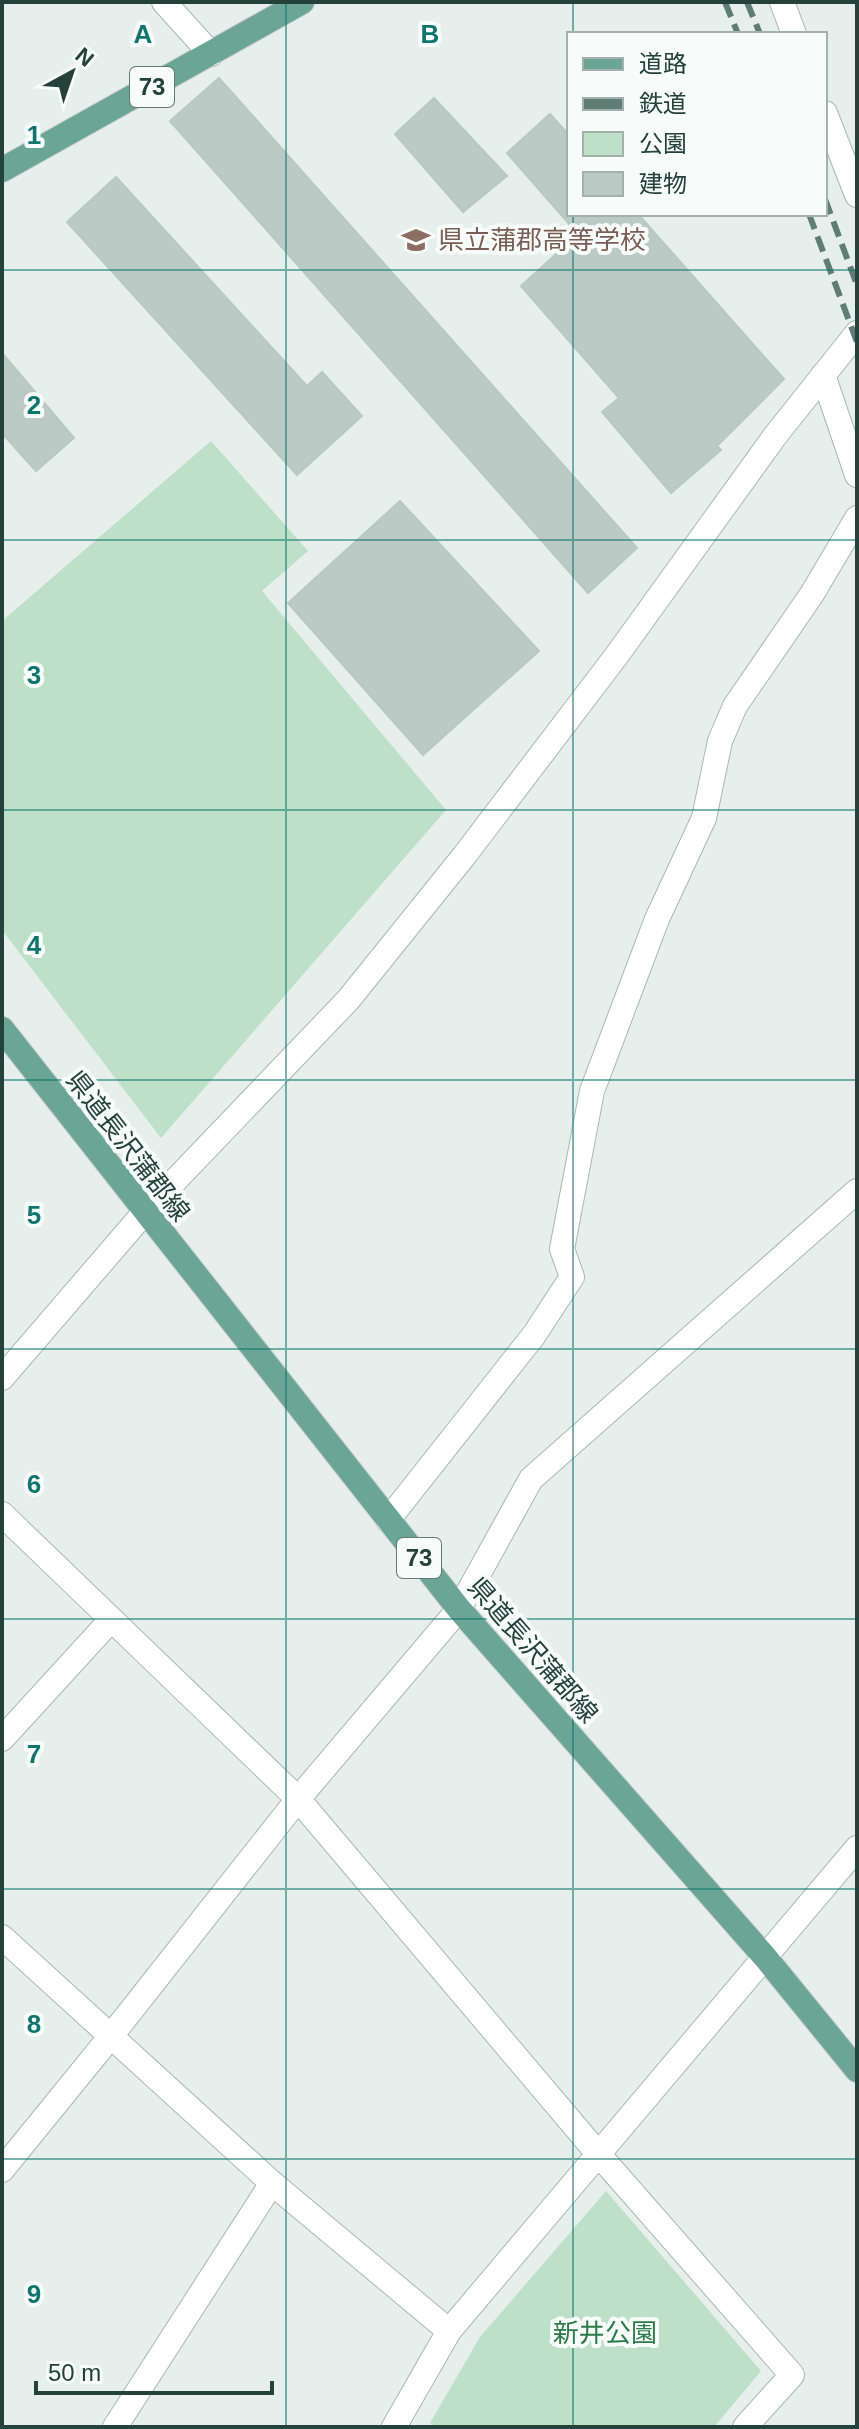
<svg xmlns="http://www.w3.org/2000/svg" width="859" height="2429" viewBox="0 0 859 2429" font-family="Helvetica,'Noto Sans JP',sans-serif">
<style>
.green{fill:#bfe0c8}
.building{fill:#bbcac4;stroke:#b8c9c2;stroke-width:2}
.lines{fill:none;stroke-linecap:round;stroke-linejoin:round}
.minor-casing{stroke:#a8b8b2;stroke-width:26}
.major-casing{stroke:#c2cac8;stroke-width:26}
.minor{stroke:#fff;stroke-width:24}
.major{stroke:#6aa596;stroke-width:24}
.rail{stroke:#5f7d75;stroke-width:6;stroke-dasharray:16 8;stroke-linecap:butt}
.grid{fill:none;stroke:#0f766e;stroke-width:2;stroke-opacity:0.55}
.labels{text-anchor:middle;stroke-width:8;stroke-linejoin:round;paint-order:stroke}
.shield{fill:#f7fbf9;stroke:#637a73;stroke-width:2}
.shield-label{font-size:24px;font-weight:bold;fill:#24423a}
.education-label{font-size:26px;fill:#785e54;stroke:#f7fbf9;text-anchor:start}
.street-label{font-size:26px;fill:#24423a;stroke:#f7fbf9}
.park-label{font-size:26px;fill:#2d7a4b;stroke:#f7fbf9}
.grid-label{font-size:26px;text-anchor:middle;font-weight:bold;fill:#0f766e;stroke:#f7fbf9;stroke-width:8;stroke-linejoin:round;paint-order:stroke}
</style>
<rect width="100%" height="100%" fill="#e6efeb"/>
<g class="green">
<path d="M211,441l97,110 -46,40 184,219 -285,328 -159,-208v-309z"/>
<path d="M606,2191l155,180 -47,56h-279l-5,-4 50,-86z"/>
</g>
<g class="building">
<path d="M219,78l418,470 -49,45 -418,-472z"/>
<path d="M434,98l73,78 -44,36 -68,-78z"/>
<path d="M550,114l19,21v79h69l146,165 -67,67 4,4 -50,43 -69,-81 17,-14 -98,-112 57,-52 -71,-81z"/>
<path d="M116,177l191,209 15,-14 40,44 -65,59 -230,-253z"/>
<path d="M2,353l72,85 -38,33 -34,-38z"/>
<path d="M400,501l139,150 -116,104 -135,-152z"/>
</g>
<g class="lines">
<defs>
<g id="minor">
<path d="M164,2l47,52"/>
<path d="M782,2l12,32"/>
<path d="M825,113l32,82"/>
<path d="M823,375l34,100"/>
<path d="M2,1378l142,-165 204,-213 116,-144 153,-201 158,-219 82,-103"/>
<path d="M2,1514l296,285 302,357 192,219 -47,52"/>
<path d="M388,1520l146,-185 38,-58 -10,-28 30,-158 65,-172 47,-101 16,-77 15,-35 77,-112 45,-76"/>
<path d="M2,1739l108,-118"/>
<path d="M2,1937l270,246 177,148"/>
<path d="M2,2170l109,-134 187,-237 161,-190 72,-130 326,-288"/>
<path d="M115,2427l157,-244"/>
<path d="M394,2427l55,-96 408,-483"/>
</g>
<g id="major">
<path d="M2,170l300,-168"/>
<path d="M2,1029l457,580 306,348 92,113"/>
</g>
</defs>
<use href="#minor" class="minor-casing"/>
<use href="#major" class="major-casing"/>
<use href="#minor" class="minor"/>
<use href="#major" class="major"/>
<g class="rail">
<path d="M725,2l13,32"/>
<path d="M747,2l13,32"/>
<path d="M825,199l32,86"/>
<path d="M809,214l48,128"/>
</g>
</g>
<path class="grid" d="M286,2v2425M573,2v32M573,214v2213M2,270h855M2,540h855M2,810h855M2,1080h855M2,1349h855M2,1619h855M2,1889h855M2,2159h855"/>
<defs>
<symbol id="school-bare" viewBox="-9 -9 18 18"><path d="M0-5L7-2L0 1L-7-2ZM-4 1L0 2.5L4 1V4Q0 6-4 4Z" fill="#8d6e63" stroke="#f7fbf9" stroke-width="2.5" paint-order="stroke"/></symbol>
</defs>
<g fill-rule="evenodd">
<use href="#school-bare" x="396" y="220" width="40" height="40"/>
</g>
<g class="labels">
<g class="shield">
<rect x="130" y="67" width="44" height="40" rx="6"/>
<rect x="397" y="1538" width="44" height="40" rx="6"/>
</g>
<g class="shield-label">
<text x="152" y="95">73</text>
<text x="419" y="1566">73</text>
</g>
<g class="education-label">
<text x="438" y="249">県立蒲郡高等学校</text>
</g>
<g class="street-label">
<text transform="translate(128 1146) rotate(52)" y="9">県道長沢蒲郡線</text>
<text transform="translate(533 1650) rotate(49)" y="9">県道長沢蒲郡線</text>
</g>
<g class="park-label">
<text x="605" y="2342">新井公園</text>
</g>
</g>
<g class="grid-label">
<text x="143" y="43">A</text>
<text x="430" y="43">B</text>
<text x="34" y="144">1</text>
<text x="34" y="414">2</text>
<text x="34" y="684">3</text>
<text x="34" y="954">4</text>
<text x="34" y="1224">5</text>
<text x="34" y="1493">6</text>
<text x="34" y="1763">7</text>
<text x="34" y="2033">8</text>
<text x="34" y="2303">9</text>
</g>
<rect width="859" height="2429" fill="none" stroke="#24423a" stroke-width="8"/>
<rect x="567" y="32" width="260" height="184" fill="#f7fbf9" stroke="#a3b1ad" stroke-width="2"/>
<rect x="583" y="58" width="40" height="12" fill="#6aa596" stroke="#a3b1ad" stroke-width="2"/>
<text x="639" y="72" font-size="24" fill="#24423a">道路</text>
<rect x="583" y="98" width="40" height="12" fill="#5f7d75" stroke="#a3b1ad" stroke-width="2"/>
<text x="639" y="112" font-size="24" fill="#24423a">鉄道</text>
<rect x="583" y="132" width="40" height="24" fill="#bfe0c8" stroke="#a3b1ad" stroke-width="2"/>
<text x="639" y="152" font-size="24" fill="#24423a">公園</text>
<rect x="583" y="172" width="40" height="24" fill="#bbcac4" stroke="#a3b1ad" stroke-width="2"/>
<text x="639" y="192" font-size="24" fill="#24423a">建物</text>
<g transform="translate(72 72) rotate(40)" stroke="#f7fbf9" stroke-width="6" paint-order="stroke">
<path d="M0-6L14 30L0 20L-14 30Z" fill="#24423a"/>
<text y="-12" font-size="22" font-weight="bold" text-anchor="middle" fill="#24423a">N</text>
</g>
<path d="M36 2381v12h236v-12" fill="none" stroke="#24423a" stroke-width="4"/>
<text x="48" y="2381" font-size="24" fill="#24423a" stroke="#f7fbf9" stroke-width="6" paint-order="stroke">50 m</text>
</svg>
